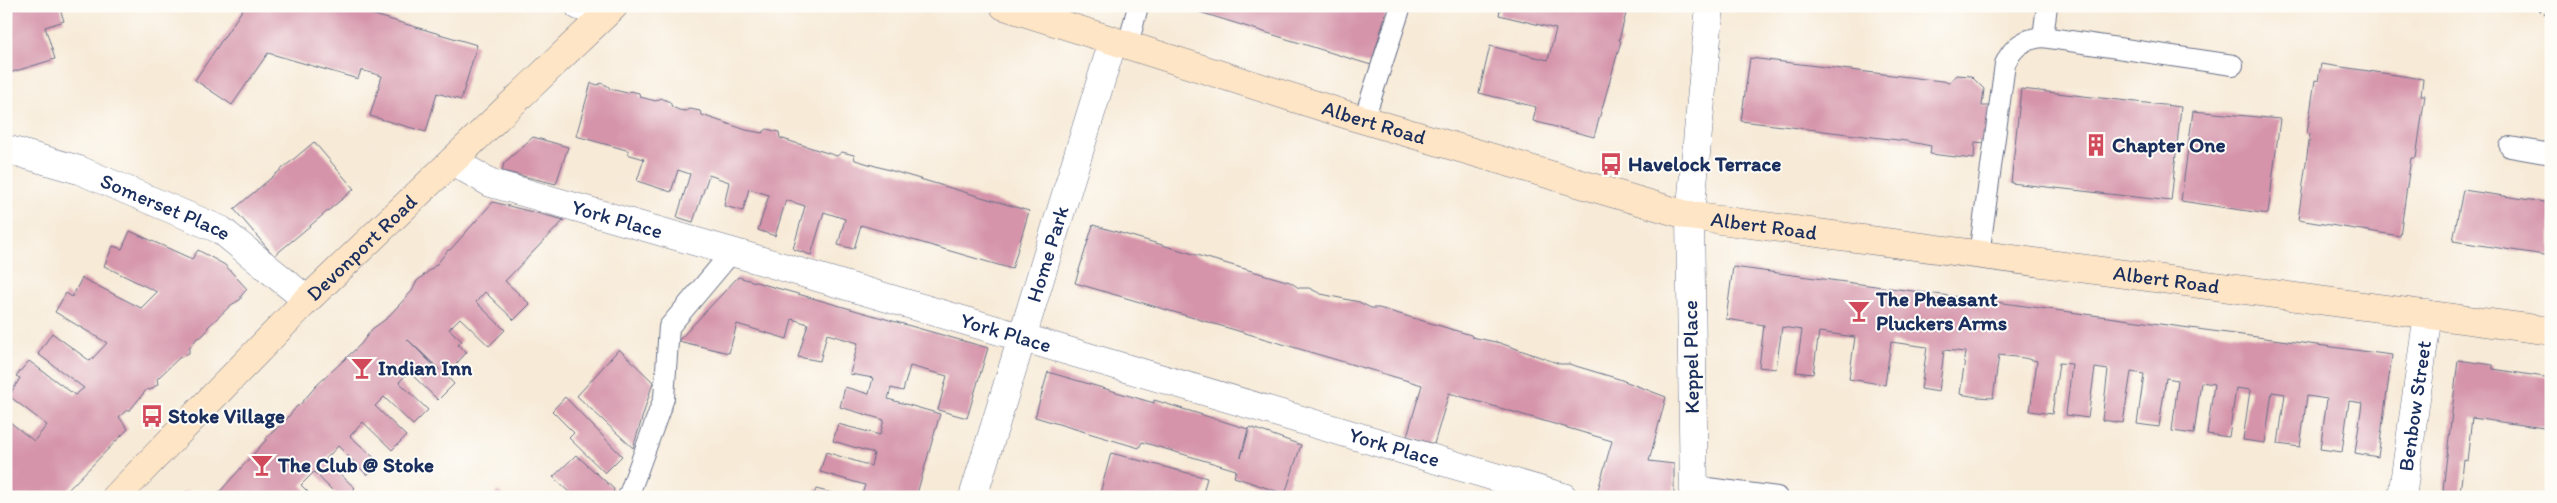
<svg xmlns="http://www.w3.org/2000/svg" width="2557" height="503" viewBox="0 0 2557 503" font-family="Itim,sans-serif">
<style>
.building{fill:#d594aa;fill-rule:evenodd}
.lines{fill:none;stroke-linecap:round;stroke-linejoin:round}
.service-casing{stroke:#687088;stroke-width:22}
.minor-casing{stroke:#687088;stroke-width:29}
.secondary-casing{stroke:#687088;stroke-width:29}
.service{stroke:#fff;stroke-width:20}
.minor{stroke:#fff;stroke-width:28}
.secondary{stroke:#fee5c5;stroke-width:28}
.rail{stroke:#1b2f5e;stroke-width:4;stroke-dasharray:8 4;stroke-linecap:butt}
.labels{text-anchor:middle;stroke-width:4;stroke-linejoin:round;paint-order:stroke}
.street-label{font-size:21px;fill:#1b2f5e;stroke:#fdfcf7}
.poi-label{font-size:21px;font-weight:bold;fill:#1b2f5e;stroke:#fdfcf7;text-anchor:start}
</style>
<rect width="100%" height="100%" fill="#fdfcf7"/>
<filter id="ink" filterUnits="userSpaceOnUse"><feTurbulence type="fractalNoise" baseFrequency=".02" numOctaves="2"/><feDisplacementMap in="SourceGraphic" scale="10" xChannelSelector="R" yChannelSelector="G"/><feConvolveMatrix kernelMatrix="1 2 1 2 8 2 1 2 1" color-interpolation-filters="sRGB"/></filter>
<filter id="wash" filterUnits="userSpaceOnUse"><feTurbulence type="fractalNoise" baseFrequency=".0096" numOctaves="4" result="noise"/><feDisplacementMap in="SourceGraphic" scale="20" xChannelSelector="R" yChannelSelector="G"/><feGaussianBlur stdDeviation="1.12" result="paint"/><feColorMatrix in="noise" values="0 0 0 0 0 0 0 0 0 0 0 0 0 0 0 0 0 1.4 0 .05"/><feComposite in="paint" operator="in"/></filter>
<g filter="url(#wash)">
<rect width="100%" height="100%" fill="#f7ead7"/>
<g id="blocks">
<g class="building">
<path d="M6,6h53l5,15 -19,6 10,32 -49,15z"/>
<path d="M245,6h99l133,39 -16,55 -24,-7 -11,39 -56,-16 12,-40 -21,-6 -3,9 -90,-26 -36,52 -37,-25z"/>
<path d="M1180,6h208l-17,59z"/>
<path d="M1501,6h127l-9,34 2,1 -27,96 -61,-16 3,-14 -57,-14 11,-47 58,14 8,-31 -57,-14z"/>
<path d="M1750,58l200,24 6,-7 15,1 13,13 -2,17h9l-5,37 -11,-1 -1,17 -44,-5 1,-8 -25,-5 -165,-20z"/>
<path d="M2321,64l102,15 -2,16h4l-9,63h-5l-11,78 -102,-16 12,-86 -3,-1 8,-53 3,1z"/>
<path d="M591,83l7,2 3,-2 7,3 2,3 17,4 3,-2 9,2 1,4 16,4 5,-3 9,4 2,5 7,3 7,1 4,-2 10,2 2,4 44,15 16,3 5,-4 12,3 1,6 57,18 5,-4 12,3 1,5 7,2 167,49 -17,58 -151,-44 -7,24 -16,-4 7,-26 -21,-7 -13,43 -18,-6 12,-43 -19,-6 -11,36 -17,-6 11,-35 -20,-6 -6,22 -19,-5 5,-24 -20,-7 -16,47 -16,-5 13,-43 -12,-4 -7,22 -34,-11 7,-22 -17,-5 3,-3 -54,-15z"/>
<path d="M2021,89l160,18 -10,94 -160,-18z"/>
<path d="M2193,111l87,8 -12,95 -87,-13z"/>
<path d="M533,137l35,10 -12,37 -54,-13 2,-8z"/>
<path d="M314,142l40,47 -80,67 -40,-47z"/>
<path d="M2463,190l88,13v53l-98,-15z"/>
<path d="M493,202l71,18 -59,61 25,23 -16,16 -29,-28 -9,10 29,28 -16,16 -29,-28 -11,11 13,12 -4,4 9,7 -21,23 8,9 -16,16 -29,-28 -10,10 29,28 -15,15 -29,-28 -9,9 31,30 -14,14 -29,-28 -13,14 29,26 -12,13 -29,-29 -13,14 30,28 -9,9h-7l-25,-25 -13,13 12,12h-98l51,-57v-2l19,-17 12,-15h2l17,-20 45,-42 11,-15 14,-10 26,-28 5,-10 20,-17 11,-14h2zM407,339l33,31 -11,-9z"/>
<path d="M1093,225l197,57 9,6h10l12,6 38,8 12,6h8l92,27 1,2 28,6 60,21h9l50,15 47,18 -17,64 25,3v29l-3,4h-61l-13,-4 15,-52 -163,-48 -15,51 -27,-8 15,-51 -347,-102z"/>
<path d="M130,231l62,28 6,-9 27,15 22,24 -6,7v3l-10,6 -23,22 -1,4 -6,6 -4,1 -8,11v4l-10,5 -22,21 1,5 -8,6 -3,-1 -17,21h-3l-8,7 9,12 -67,68h-55v-78l28,22 13,-16 -38,-29 11,-18 -4,-2 13,-15 46,34 9,-7 -46,-34 14,-21 38,28 17,-18 -52,-31 11,-19 6,4 10,-19 59,30 16,-16 -53,-26 9,-20 9,3z"/>
<path d="M1733,267l659,88 -14,102 -23,-4 7,-50 -13,-2 -7,51 -22,-3 7,-50 -20,-3 -7,51 -22,-3 7,-50 -13,-2 -7,51 -22,-3 7,-50 -14,-2 -7,49 -22,-3 7,-50 -13,-2 -7,52 -22,-3 6,-51 -12,-2 -7,49 -22,-3 7,-50 -13,-2 -8,51 -21,-3 6,-50 -13,-2 -7,50 -22,-3 6,-51 -13,-1 -7,51 -22,-3 7,-50 -13,-3 -25,-3 -6,43 -16,-1 -17,-3 6,-42 -22,-2 -5,42 -18,-3 6,-42 -36,-5 -6,43 -17,-3 -19,-3 6,-42 -36,-5 -6,42 -17,-2 6,-42 -20,-3 -6,42 -17,-2 5,-42 -38,-6z"/>
<path d="M738,277l250,71 -21,70 -29,-8 9,-34 -37,-10 -7,25 -12,-3 -3,11 52,15 -24,83h-55l4,-12 -45,-13 6,-20 45,14 3,-13 -41,-12 5,-17 42,11 4,-15 -44,-13 5,-20 24,7 4,-16 -23,-4 8,-31 -31,-9 -7,27 -22,-4 10,-33 -16,-5 -5,20 -50,-15 -8,29 -51,-12z"/>
<path d="M619,349l34,33 -20,66 -56,-52z"/>
<path d="M2458,360l35,5v4l58,9v51l-79,-11 -5,43 -3,-1 -4,32 -17,-2z"/>
<path d="M1048,372l106,31v-3l94,29 -7,28 9,-30 51,18 -16,49 -51,-17 2,-7 -94,-28 -3,6 -104,-31z"/>
<path d="M565,397l57,59 -17,17 -36,-35 5,-5 -22,-22z"/>
<path d="M1111,453l96,25 -5,19h-103z"/>
<path d="M576,455l38,34 -2,8h-38l-21,-20z"/>
<path d="M816,489l27,7v1h-30z"/>
<path d="M186,491l5,6h-11z"/>
<path d="M498,491l6,6h-11z"/>
</g>
</g>
</g>
<g filter="url(#ink)">
<use href="#blocks" fill-opacity="0" stroke="#687088" stroke-width="1"/>
<g class="lines">
<defs>
<g id="service">
<path d="M2043,37l190,28"/>
<path d="M1128,45l10,-39"/>
<path d="M1364,119l37,-113"/>
<path d="M2510,147l41,7"/>
<path d="M1979,255l26,-191c8,-18 19,-25 38,-27l4,-31"/>
<path d="M1692,486l85,11"/>
<path d="M628,497l36,-99 5,-71 63,-75"/>
</g>
<g id="minor">
<path d="M579,6l24,9"/>
<path id="s1" d="M6,149l73,21 142,60 86,70"/>
<path id="s2" d="M452,161l39,22 241,69 831,245"/>
<path id="s3" d="M973,497l140,-456"/>
<path d="M1694,497l-4,-281 20,-210"/>
<path id="s4" d="M2402,497l26,-183"/>
</g>
<g id="secondary">
<path id="s5" d="M1004,6l350,111 336,99 861,115"/>
<path id="s6" d="M116,497l191,-197 307,-294"/>
</g>
</defs>
<use href="#service" class="service-casing"/>
<use href="#minor" class="minor-casing"/>
<use href="#secondary" class="secondary-casing"/>
<use href="#service" class="service"/>
<use href="#minor" class="minor"/>
<use href="#secondary" class="secondary"/>
<path class="rail" d="M2535,6l16,11"/>
</g>
</g>
<defs>
<symbol id="building-bare" viewBox="-9 -9 18 18"><path d="M-4-6H4V6H1V3H-1V6H-4ZM-2.5-4.3h1.7v1.8h-1.7ZM.8-4.3h1.7v1.8H.8ZM-2.5-1h1.7V.8h-1.7ZM.8-1h1.7V.8H.8Z" fill="#d1495b" stroke="#fdfcf7" stroke-width="2.5" paint-order="stroke"/></symbol>
<symbol id="bus-bare" viewBox="-9 -9 18 18"><path d="M-5-6H5V4H4V6H2V4H-2V6H-4V4H-5ZM-3.5-4V0h7V-4ZM-3.5 1.2v1.5H-2V1.2ZM2 1.2v1.5H3.5V1.2Z" fill="#d1495b" stroke="#fdfcf7" stroke-width="2.5" paint-order="stroke"/></symbol>
<symbol id="bar-bare" viewBox="-9 -9 18 18"><path d="M-6-5H6L.8 .8V4.5H3.5V6h-7V4.5H-.8V.8Z" fill="#d1495b" stroke="#fdfcf7" stroke-width="2.5" paint-order="stroke"/></symbol>
</defs>
<g fill-rule="evenodd">
<use href="#building-bare" x="2080" y="129" width="32" height="32"/>
<use href="#bus-bare" x="1595" y="148" width="32" height="32"/>
<use href="#bar-bare" x="1843" y="295" width="32" height="32"/>
<use href="#bar-bare" x="346" y="352" width="32" height="32"/>
<use href="#bus-bare" x="136" y="400" width="32" height="32"/>
<use href="#bar-bare" x="246" y="449" width="32" height="32"/>
</g>
<g class="labels">
<g class="street-label">
<text dy="7" stroke="none"><textPath href="#s5" startOffset="388">Albert Road</textPath></text>
<text dy="7" stroke="none"><textPath href="#s1" startOffset="170">Somerset Place</textPath></text>
<text dy="7" stroke="none"><textPath href="#s2" startOffset="176">York Place</textPath></text>
<text dy="7" stroke="none"><textPath href="#s5" startOffset="792">Albert Road</textPath></text>
<text dy="7" stroke="none"><textPath href="#s6" startOffset="350">Devonport Road</textPath></text>
<text dy="7" stroke="none"><textPath href="#s3" startOffset="254">Home Park</textPath></text>
<text dy="7" stroke="none"><textPath href="#s5" startOffset="1198">Albert Road</textPath></text>
<text dy="7" stroke="none"><textPath href="#s2" startOffset="581">York Place</textPath></text>
<text transform="translate(1691 357) rotate(-91)" y="7">Keppel Place</text>
<text dy="7" stroke="none"><textPath href="#s4" startOffset="92">Benbow Street</textPath></text>
<text dy="7" stroke="none"><textPath href="#s2" startOffset="986">York Place</textPath></text>
</g>
<g class="poi-label">
<text x="2112" y="152">Chapter One</text>
<text x="1628" y="171">Havelock Terrace</text>
<text x="1876" y="306">The Pheasant<tspan x="1876" dy="24">Pluckers Arms</tspan></text>
<text x="378" y="375">Indian Inn</text>
<text x="168" y="423">Stoke Village</text>
<text x="278" y="472">The Club @ Stoke</text>
</g>
</g>
<rect width="2557" height="503" fill="none" stroke="#fdfcf7" stroke-width="25"/>
</svg>
